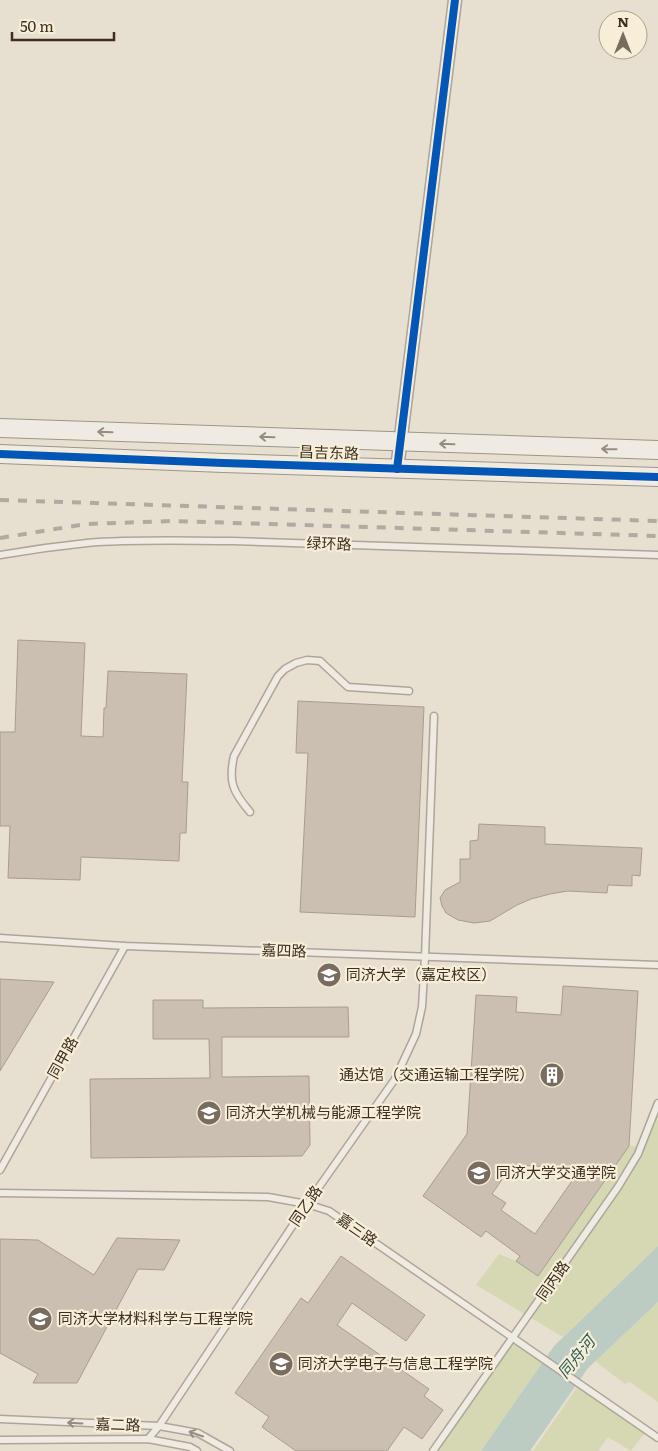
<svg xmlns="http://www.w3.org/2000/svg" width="658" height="1451" viewBox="0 0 658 1451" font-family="Literata,'Noto Sans SC',serif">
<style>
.green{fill:#d6d7b3}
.water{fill:#bcccc2}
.building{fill:#cbbfb2;stroke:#a89c90;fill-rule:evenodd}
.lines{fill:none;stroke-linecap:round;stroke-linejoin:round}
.lane-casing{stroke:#ada599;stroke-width:9}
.street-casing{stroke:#ada599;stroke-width:15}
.secondary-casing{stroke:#9c958a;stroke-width:20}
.lane{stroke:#efebe3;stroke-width:6}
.street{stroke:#efebe3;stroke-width:12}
.secondary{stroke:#efebe3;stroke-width:18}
.rail{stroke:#afaaa2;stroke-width:4;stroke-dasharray:9 9;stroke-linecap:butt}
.cycleway-casing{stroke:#f7eed8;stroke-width:11}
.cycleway{stroke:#0057b8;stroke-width:8}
.oneway{stroke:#968c82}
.labels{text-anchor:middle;stroke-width:4.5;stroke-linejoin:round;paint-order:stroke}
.street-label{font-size:15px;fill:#3d2e20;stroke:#f7eed8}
.poi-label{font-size:15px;fill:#3d2e20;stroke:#f7eed8;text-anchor:start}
.water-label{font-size:16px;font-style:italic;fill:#2f5d5a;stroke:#f7eed8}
</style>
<rect width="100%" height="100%" fill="#e7e0d1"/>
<g class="green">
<path d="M658,1103v143l-95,91 -87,-52 23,-31 17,7 22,15 91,-130 12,1z"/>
<path d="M658,1302v100l-28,-20 -5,2 -30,-23z"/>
<path d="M513,1338l31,23 -63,90h-48z"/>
<path d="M580,1383l67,47 -16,21 -23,-14 -10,14h-65z"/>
</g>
<path class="water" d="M658,1246v56l-70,66 -58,83h-49l73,-105z"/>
<g class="building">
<path d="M18,640l67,3 -4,93 22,1 1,-29h2l2,-37 79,3 -5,108h6l-2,51h-6l-1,28 -98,-4 -1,23 -72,-2 2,-52h-10v-94h15z"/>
<path d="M298,701l126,6 -9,210 -115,-5 8,-159h-12z"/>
<path d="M479,824l66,3v17l97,4 -2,28 -8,-1v11l-24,-1 -1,8 -39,-2 -18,3 -19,5 -14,6 -27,16 -16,2 -16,-3 -12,-7 -4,-7 -2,-8 5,-8 15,-8v-23h10v-18l8,-1z"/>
<path d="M0,979l54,3 -54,89z"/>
<path d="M563,986l75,5 -9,155 -91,130 -22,-15 4,-5 -34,-25 -5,6 -58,-41 44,-62 9,-139 41,2 -1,15 45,3zM512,1165l69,3 -46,66 -34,-24 5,-7 -14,-9z"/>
<path d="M153,1000h50v8l145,-1 1,30h-127v40l87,-1 1,69 -8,11 -211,2 -1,-79 120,-1 -1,-39h-56z"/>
<path d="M117,1238l63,2 -16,30 -26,-1 -61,114h-44l5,-9 -38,-21v-114l38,1 56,35z"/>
<path d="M341,1256l84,59 -19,26 -54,-38 -15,22 92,64 -5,7 19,14 -21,29 -18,-12 -17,24h-91l-34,-24 7,-10 -34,-24 66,-95 7,5z"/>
</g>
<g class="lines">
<defs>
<g id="lane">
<path d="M0,555c29,-5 58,-9 87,-12 49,-4 98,-2 146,-2l425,14"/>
<path d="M250,812c-17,-20 -22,-30 -16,-56l44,-80 7,-7 11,-6 11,-3 13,1 28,26 61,4"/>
<path d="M0,938l125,8 533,19"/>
<path d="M0,1170l125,-224"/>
<path d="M0,1193l268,4 39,7 22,7 329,227"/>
<path d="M0,1419l159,7 39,7 32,18"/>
<path d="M148,1439l11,-13 148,-222 88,-125 21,-45 6,-27 3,-50 9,-241"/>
<path d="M0,1440l148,-1 42,8 7,4"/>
<path d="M433,1451l185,-264 20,-33 20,-51"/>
</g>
<path id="street" d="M397,469l58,-469"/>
<g id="secondary">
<path d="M0,428l658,22"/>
<path d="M0,454l223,9 435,14"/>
</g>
</defs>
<use href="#lane" class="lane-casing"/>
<use href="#street" class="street-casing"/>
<use href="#secondary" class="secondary-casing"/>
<use href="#lane" class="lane"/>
<use href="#street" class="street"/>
<use href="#secondary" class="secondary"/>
<g class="rail">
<path d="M0,500l658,21"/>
<path d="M0,538l86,-14 86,-3 486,15"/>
</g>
<defs>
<g id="cycleway">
<path d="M0,454l223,9 435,14"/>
<path d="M397,469l58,-469"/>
</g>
</defs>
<use href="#cycleway" class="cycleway-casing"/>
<use href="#cycleway" class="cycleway"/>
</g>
<defs><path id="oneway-shaft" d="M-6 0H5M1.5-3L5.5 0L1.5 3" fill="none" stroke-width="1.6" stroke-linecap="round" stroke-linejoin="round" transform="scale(1.25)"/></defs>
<g class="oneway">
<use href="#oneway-shaft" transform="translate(105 432) rotate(-178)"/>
<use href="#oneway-shaft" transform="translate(267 437) rotate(-178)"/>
<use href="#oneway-shaft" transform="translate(447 444) rotate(-178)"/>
<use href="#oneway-shaft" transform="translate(609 449) rotate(-179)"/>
<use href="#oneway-shaft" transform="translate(75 1423) rotate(-177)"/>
<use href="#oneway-shaft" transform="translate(196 1434) rotate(-161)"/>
</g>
<defs>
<symbol id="university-disc" viewBox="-11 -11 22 22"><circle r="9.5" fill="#786c5e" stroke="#f7eed8"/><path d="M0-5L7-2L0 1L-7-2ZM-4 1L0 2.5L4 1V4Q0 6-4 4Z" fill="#fff"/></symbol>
<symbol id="building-disc" viewBox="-11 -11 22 22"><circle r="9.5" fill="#786c5e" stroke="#f7eed8"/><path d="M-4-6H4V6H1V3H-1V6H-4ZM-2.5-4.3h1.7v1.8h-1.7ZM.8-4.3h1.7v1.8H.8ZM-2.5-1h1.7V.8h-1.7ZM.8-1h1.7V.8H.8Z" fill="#fff"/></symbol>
</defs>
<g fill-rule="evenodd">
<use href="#university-disc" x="315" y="961" width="28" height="28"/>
<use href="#building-disc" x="538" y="1061" width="28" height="28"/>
<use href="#university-disc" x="195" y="1099" width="28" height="28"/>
<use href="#university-disc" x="465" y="1159" width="28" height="28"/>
<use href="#university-disc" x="26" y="1305" width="28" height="28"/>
<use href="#university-disc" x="267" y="1350" width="28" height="28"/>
</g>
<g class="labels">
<g class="street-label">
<text transform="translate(329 453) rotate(2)" y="5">昌吉东路</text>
<text transform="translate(329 544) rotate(2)" y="5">绿环路</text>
<text transform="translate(284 951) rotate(2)" y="5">嘉四路</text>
<text transform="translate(63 1058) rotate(-61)" y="5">同甲路</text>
<text transform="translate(306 1206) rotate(-56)" y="5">同乙路</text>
<text transform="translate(357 1230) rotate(35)" y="5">嘉三路</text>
<text transform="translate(553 1281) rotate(-55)" y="5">同丙路</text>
<text transform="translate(118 1425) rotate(2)" y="5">嘉二路</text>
</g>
<g class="poi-label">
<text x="346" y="980">同济大学（嘉定校区）</text>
<text x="534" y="1080" text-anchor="end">通达馆（交通运输工程学院）</text>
<text x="226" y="1118">同济大学机械与能源工程学院</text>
<text x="496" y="1178">同济大学交通学院</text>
<text x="58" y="1324">同济大学材料科学与工程学院</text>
<text x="298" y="1369">同济大学电子与信息工程学院</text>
</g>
<g class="water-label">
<text transform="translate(576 1357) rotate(-51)" y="6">同舟河</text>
</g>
</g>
<g transform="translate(623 35)"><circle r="24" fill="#f7eed8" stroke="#ada18e"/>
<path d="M0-4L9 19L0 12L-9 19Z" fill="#786c5e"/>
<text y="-8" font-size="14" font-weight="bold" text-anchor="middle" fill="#3d2e20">N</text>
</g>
<path d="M12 32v8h102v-8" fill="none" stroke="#3d2e20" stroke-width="2.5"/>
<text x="20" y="32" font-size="15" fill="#3d2e20" stroke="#f7eed8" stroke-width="4" paint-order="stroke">50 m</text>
</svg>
